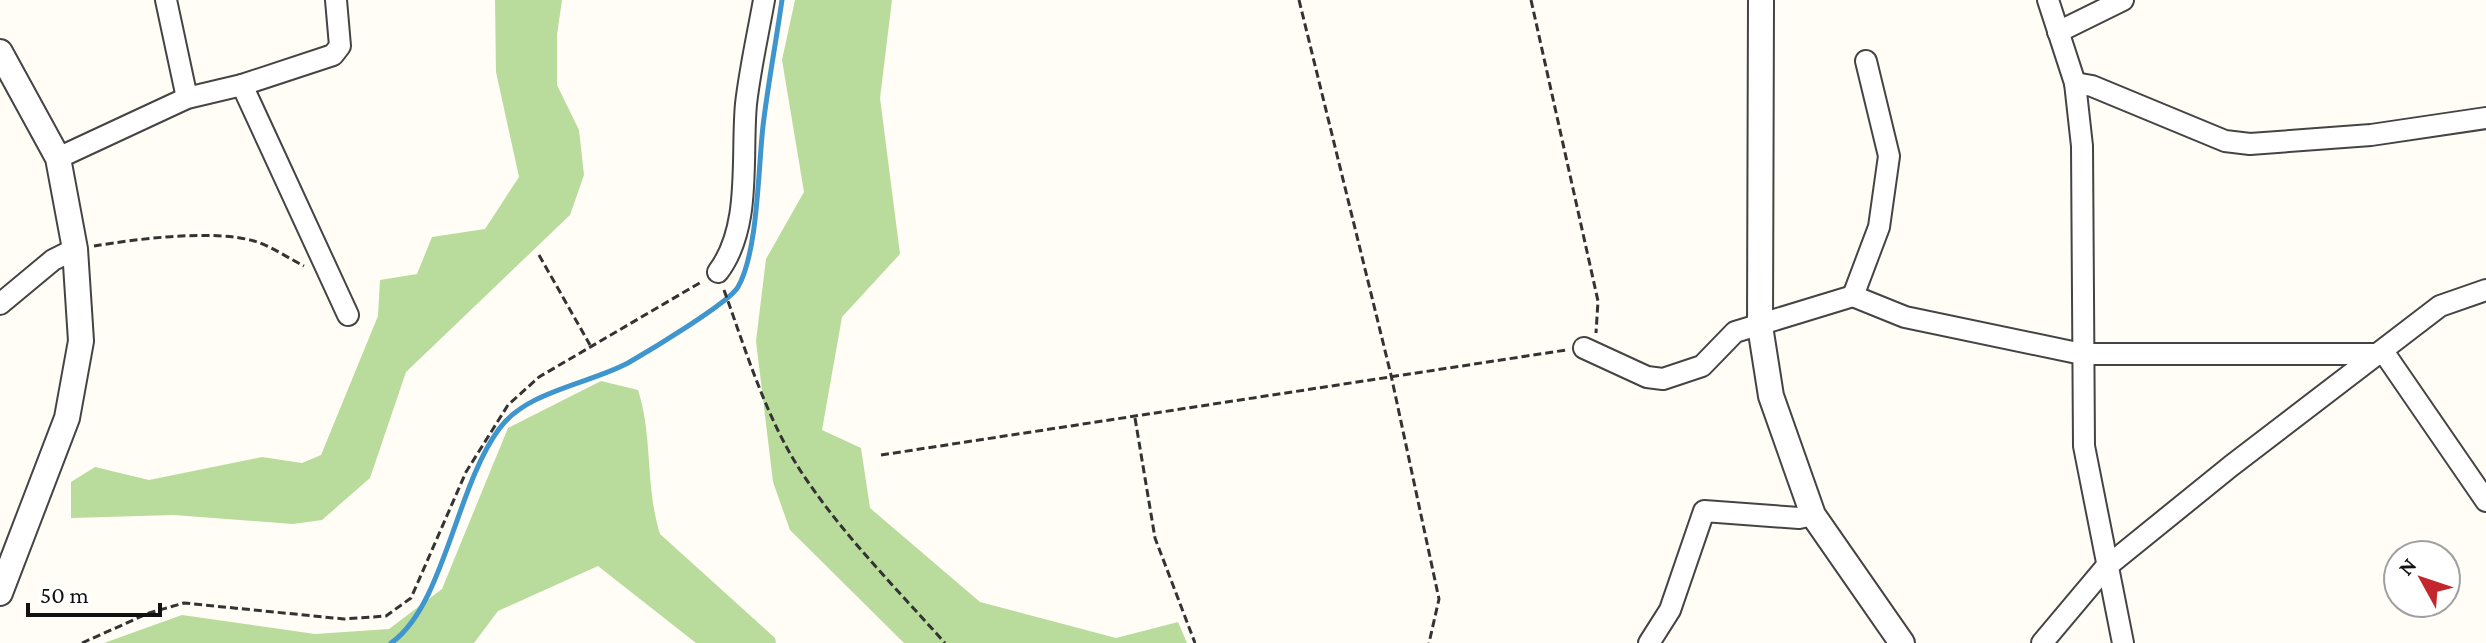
<svg xmlns="http://www.w3.org/2000/svg" width="2486" height="643" viewBox="0 0 2486 643" font-family="'Crimson Pro',serif">
<style>
.forest{fill:#b9dc9c}
.lines{fill:none;stroke-linecap:round;stroke-linejoin:round}
.stream{stroke:#3f96cf;stroke-width:5}
.minor-casing{stroke:#444;stroke-width:24}
.tertiary-casing{stroke:#444;stroke-width:28}
.path{stroke:#333;stroke-width:3;stroke-dasharray:8 4;stroke-linecap:butt}
.minor{stroke:#fff;stroke-width:20}
.tertiary{stroke:#fff;stroke-width:24}
</style>
<rect width="100%" height="100%" fill="#fffdf5"/>
<g class="forest">
<path d="M495,0h67l-5,35v50l22,45 5,45 -14,40 -164,157 -36,106 -48,42 -29,4 -119,-9 -103,3v-36l24,-15 54,13 113,-23 40,6 19,-8 57,-139 2,-36 37,-6 15,-37 53,-8 34,-52 -23,-105z"/>
<path d="M795,0h97l-12,98 20,156 -58,63 -20,113 39,18 9,60 110,94 136,36 62,-16 9,21h-283l-114,-113 -17,-48 -17,-141 10,-82 38,-67 -22,-132z"/>
<path d="M601,381l37,9c15,46 7,96 22,144l115,104 1,5h-80l-98,-77 -100,45 -24,32h-370l78,-28 133,19 74,-5 53,-40 66,-161z"/>
</g>
<g class="lines">
<path class="stream" d="M391,643c53,-37 65,-156 108,-214 27,-38 90,-45 129,-66 19,-11 101,-60 110,-76 20,-35 20,-117 25,-161 5,-42 13,-84 19,-126"/>
<defs>
<g id="minor">
<path d="M166,0l21,98"/>
<path d="M2048,0l27,83 7,63 2,300 39,197"/>
<path d="M2058,32l65,-32"/>
<path d="M2075,83l17,3 133,55 25,3 121,-9 115,-17"/>
<path d="M242,85l106,230"/>
<path d="M58,158l129,-60 55,-13 91,-30 7,-9 -4,-46"/>
<path d="M718,272c34,-45 23,-114 28,-168 4,-35 12,-70 18,-104"/>
<path d="M1853,296l26,-69 10,-71 -23,-95"/>
<path d="M0,304l53,-44 22,-11"/>
<path d="M1584,348l63,29 16,2 39,-13 33,-34 118,-36 52,21 177,37h297l8,3 99,144"/>
<path d="M1649,643l21,-33 34,-99 95,7 14,-3"/>
<path d="M2042,643l63,-75 126,-102 209,-160 46,-16"/>
</g>
<g id="tertiary">
<path d="M1761,0l-1,326 11,70 42,119 89,128"/>
<path d="M0,52l58,106 17,91 6,92 -14,77 -67,175"/>
</g>
</defs>
<use href="#minor" class="minor-casing"/>
<use href="#tertiary" class="tertiary-casing"/>
<g class="path">
<path d="M1299,0l92,375 48,224 -10,44"/>
<path d="M1531,0l67,301 -2,32"/>
<path d="M94,246c43,-7 119,-17 160,-5 17,5 34,17 50,25"/>
<path d="M539,255l51,90"/>
<path d="M724,290c22,61 41,125 76,180 41,63 95,117 145,173"/>
<path d="M1135,418l20,120 40,105"/>
<path d="M881,455l685,-105"/>
<path d="M82,643l67,-30 35,-10 160,16 42,-3 25,-18 55,-126 42,-67 31,-28 164,-96"/>
</g>
<use href="#minor" class="minor"/>
<use href="#tertiary" class="tertiary"/>
</g>
<g transform="translate(2422 579) rotate(310)"><circle r="38" fill="#ffffff" stroke="#a0a0a0" stroke-width="2"/>
<path d="M0-6L14 30L0 20L-14 30Z" fill="#c4262e"/>
<text y="-12" font-size="22" font-weight="bold" text-anchor="middle" fill="#111111">N</text>
</g>
<path d="M28 603v12h132v-12" fill="none" stroke="#111111" stroke-width="4"/>
<text x="40" y="603" font-size="24" fill="#111111" stroke="#ffffff" stroke-width="6" paint-order="stroke">50 m</text>
</svg>
